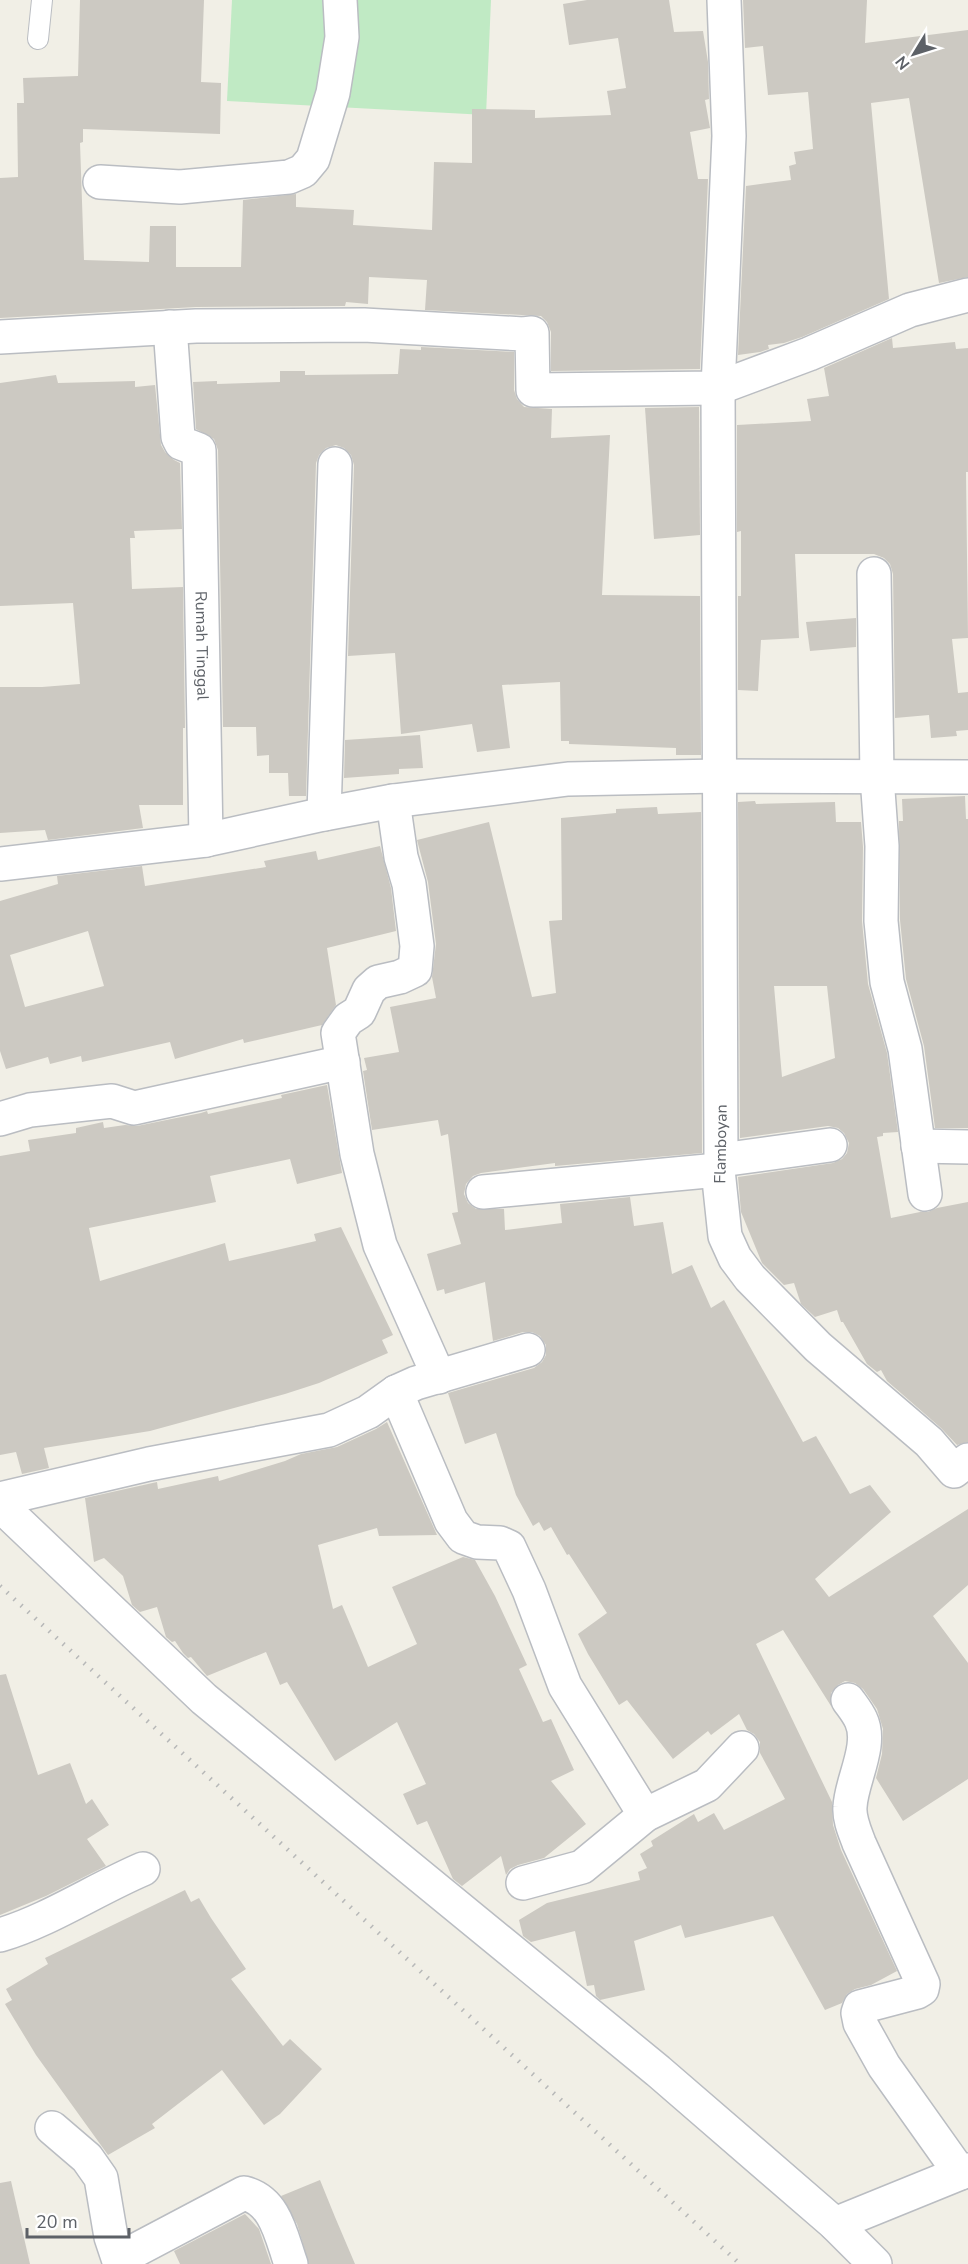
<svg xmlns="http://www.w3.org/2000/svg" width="968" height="2264" viewBox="0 0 968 2264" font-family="'Nunito Sans',sans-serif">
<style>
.green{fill:#c0eac4}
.building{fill:#ccc9c2;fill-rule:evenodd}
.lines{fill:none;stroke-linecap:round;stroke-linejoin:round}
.service-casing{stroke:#babdc2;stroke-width:22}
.minor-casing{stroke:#babdc2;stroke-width:36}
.service{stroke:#fff;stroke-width:20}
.minor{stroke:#fff;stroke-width:33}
.rail{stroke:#b7b8b8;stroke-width:4.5;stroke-dasharray:1.5 8;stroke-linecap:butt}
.labels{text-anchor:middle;stroke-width:4.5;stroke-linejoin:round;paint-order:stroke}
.street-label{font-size:16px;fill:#5d6167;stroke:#fff}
</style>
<rect width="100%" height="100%" fill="#f1efe6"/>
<path class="green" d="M232,0h259l-5,115 -259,-14z"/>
<g class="building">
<path d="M80,0h124l-3,82 20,1 -1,51 -137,-5v13l-3,1 4,117 65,2 1,-36h26v41h65l2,-67 53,-6v13l58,3 -1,15 79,5 2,-68 38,1v-54l63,1v8l76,-3 -4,-24 19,-3 -8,-50 -49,7 -6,-41 24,-4h82l5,32 29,-1 5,31 1,37 -4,1 5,28 -20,4 8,47h10l-8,190 -149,2v-39l-4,-10 -6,-6 -116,-6 2,-30 -58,-3 -1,27 -22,-2 -1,4 -149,1 -196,11v-140l18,-1 -1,-74h7l-1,-25 55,-2z"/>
<path d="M743,0h124l-2,43 103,-13v247l-29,6 -30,-185 -38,5 18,196 -87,38 -18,6 -16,2 1,4 -9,3 -22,3 8,-169 45,-6 -2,-14 7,-2 -2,-12 19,-3 -5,-57 -40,3 -5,-49 -18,2z"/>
<path d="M892,338l1,10 62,-6 1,7 12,-1v124h-2l2,166 -16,1 6,54 10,-1v38l-12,1 1,5 -26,2 -2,-23 -34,3 -2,-144 -3,-10 -6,-6 -10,-4h-79l4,84 -38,2 -3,51 -20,-1v-94h3v-65l-4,1v-107l74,-4 -4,-22 22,-3 -5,-28z"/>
<path d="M421,347l93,5v38l3,9 7,8 28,2 -1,29 59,-3 -8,160 98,1 1,159h-25v-7l-107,-4v-3h-8l-1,-59 -58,3 8,63 -33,4 -5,-28 -71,10 -6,-81 -47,3 6,-191 -3,-10 -7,-7 -8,-3 -10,3 -7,7 -3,8 -10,333h-17l-1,-23h-19v-18l-12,1 -1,-29h-33l-5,-277 -4,-11 -18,-10 -3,-47 24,-1v3l63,-2v-11h25v4l93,-1 2,-25 21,1z"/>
<path d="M56,375l2,8 77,-2v6l20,-2 6,60 4,7 9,8 6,3 2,66 -48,2 1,7h-5l2,51 51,-2 2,141h-2v77h-44l4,23 -95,12 -3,-10 -45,3v-146h42l38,-3 -7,-81 -73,3v-223z"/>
<path d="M699,407l1,128 -46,4 -9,-131z"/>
<path d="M856,618v29l-46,4 -4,-29z"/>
<path d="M420,735l3,33 -24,1v5l-55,4 1,-38z"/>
<path d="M965,796l1,23h2v309h-33l-11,-82 -18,-67 -6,-59 -1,-99h4l-1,-22z"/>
<path d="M755,801l1,3 79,-2 1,20h25l2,25 -1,74 6,63 19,69 11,79 -15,1v3l-6,1 14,81 29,-6h8l9,-4 31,-6v240l-11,3 -16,-17 -54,-47 -6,-11 -4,2 -10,-8 -24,-42h-2l-4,-12 -22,7 -14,-13 -7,-21 -10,2 -22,-22 -21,-51 -3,-35 95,-14 9,-4 5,-6 2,-10 -5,-10 -6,-5 -10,-2 -88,12 -2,-336zM774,986h53l8,72 -53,19z"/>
<path d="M657,807l1,7 43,-2 1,341 -147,13v-3l-74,10 -8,3 -7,8 -2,10 4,9 8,6h28l1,21 57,-7 -2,-19 70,-7 4,29 29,-4 9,52 20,-9 19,43 13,-8 79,142 13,-6 34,58 20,-9 21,27 -76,67 14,18 139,-88v76l-35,31 35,47v116l-65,42 -27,-43 6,-24 1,-25 -6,-20 -14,-20 -8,-6 -10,-2 -7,4 -7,8v13l-48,-76 -27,14 76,158 1,23 8,25 56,121 -26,14 -16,4 -8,5 -5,9 -17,7 -52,-94 -88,22 -4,-13 -47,16 11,49 -45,10 -4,-4 -2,-11 -7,1 -12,-55 -44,11 -8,-6 -4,-16 28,-17 93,-23 -2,-8 9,-4 -7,-14 13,-8 -2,-5 43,-27 4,8 16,-9 10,17 61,-31 -25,-46v-11l-6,-8 -7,-4 -8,-16 -28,21 -3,-4 -35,28 -46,-59 -8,5 -31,-51 -10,-20 29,-21 -38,-59 -2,1 -16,-28 -7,4 -5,-9 -6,4 -17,-31 -20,-62 -31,11 -17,-51 86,-25 8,-6 4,-7v-10l-6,-9 -8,-4h-9l-30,9 -8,-59 -40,12 -1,-5 -7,2 -10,-37 34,-10 -9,-31 6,-1 -10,-78 -7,2 -3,-16 -66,10 -9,-59 4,-1 -3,-12 35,-6 -9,-45 46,-9 -4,-21 4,-33 -8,-62 -11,-42 72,-18 43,175 24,-4 -7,-72 13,-1 -1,-102 55,-5v-4z"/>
<path d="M380,846l11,42 5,43 -69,17 9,57 -14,20 -78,18 -1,-4 -68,20 -5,-17 -88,20 -1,-6 -31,8 -2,-7 -42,12 -6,-18v-150l58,-17 -1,-8 85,-10 3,20 121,-19 -2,-6 52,-10 2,9zM88,931l16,55 -79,21 -15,-52z"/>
<path d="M327,1085l15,88 -45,11 -7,-25 -80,17 6,26 -127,26 11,53 125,-38 4,18 87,-20 -2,-7 27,-7 52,108 -11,5 6,13 -69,30 -34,11 -135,37 -106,17 5,20 -27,6 -6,-22 -16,3v-299l30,-5 -2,-11 48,-7v-5l27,-6 1,6 21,-3 12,1 64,-13 6,-2 1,3 74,-16 -1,-3z"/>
<path d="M387,1422l50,113 -58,1 -2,-8 -59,17 15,64 9,-4 26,62 49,-23 -25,-57 71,-30 12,3 20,36 32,69 -8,4 24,53 8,-3 23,51 -23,11 35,43 -42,34 -26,7 -8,4 -4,6 -5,-19 -39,30 -9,-7 -26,-58 -10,4 -14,-31 23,-10 -29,-62 -62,39 -48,-79 -7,3 -14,-33 -59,24 -16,-19 -3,1 -5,-5 -8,-12 -3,1 -6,-5 -9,-30 -17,5 -8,-7 -9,-29 -19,-18 -10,4 -9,-64 72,-16 1,7 60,-13 1,5 66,-20 16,-7 36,-7 39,-18z"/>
<path d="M6,1674l32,101 32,-12 16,41 6,-5 17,26 -22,14 19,27 -60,30 -46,19v-240z"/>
<path d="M185,1890l6,12 8,-4 12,20 35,51 -15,10 52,67 7,-7 32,30 -42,45 -16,11 -42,-55 -70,54 3,4 -47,27 -72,-100 -31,-51 7,-4 -6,-11 42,-25 -3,-6z"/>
<path d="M320,2180l15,37 20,47h-46l-12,-40 -16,-28z"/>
<path d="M11,2181l19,83h-30v-81z"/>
<path d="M245,2214l14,15 12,35h-91l-6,-13z"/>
</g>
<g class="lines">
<defs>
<path id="service" d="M38,39l4,-39"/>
<g id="minor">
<path d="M724,0l5,136 -11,252 3,772 -3,10 7,66 10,22 15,20 68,69 111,95 25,29 14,-11"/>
<path d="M100,182l80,5 109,-10 14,-6 10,-12 20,-66 9,-56 -2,-37"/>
<path id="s1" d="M170,327l8,110 3,6 18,7 7,390"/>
<path d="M0,337l196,-11 168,-1 159,9 9,-1 1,57 185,-2 91,-34 101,-44 58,-15"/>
<path d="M874,574l3,203 5,69 -1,75 6,61 18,67 20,145"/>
<path d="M393,801l8,56 8,27 8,62 -2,24 -15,7 -22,5 -9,8 -10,22 -11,7 -10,14 19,121 23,91 59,132"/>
<path d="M324,814l11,-350"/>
<path d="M0,864l206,-24 118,-26 69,-13 175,-22 151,-3 249,1"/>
<path d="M0,1119l30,-9 82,-9 22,7 209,-46"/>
<path d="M918,1146l50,1"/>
<path d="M721,1160l109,-15"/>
<path d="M483,1192l235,-22"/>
<path d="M396,1392l55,129 12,16 14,5 23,1 9,4 20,43 36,96 80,129"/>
<path d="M0,1499l149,-35 180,-34 39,-18 28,-20 20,-9 112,-33"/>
<path d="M0,1505l204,194 454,372 177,153 40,40"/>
<path d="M848,1700c5,7 10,13 13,20 12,25 -10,61 -11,87 -1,12 5,25 9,36l64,141 -1,5 -5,3 -57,15 -2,6 2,10 24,43 76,107"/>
<path d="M523,1883l59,-16 63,-52 62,-30 35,-37"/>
<path d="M0,1935c48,-14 96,-46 143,-66"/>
<path d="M52,2128l35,30 14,20 10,59 9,27"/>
<path d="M835,2224l133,-54"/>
<path d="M119,2259l125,-66c32,8 37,43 47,71"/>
</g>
</defs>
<use href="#service" class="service-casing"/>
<use href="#minor" class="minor-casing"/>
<use href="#service" class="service"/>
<use href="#minor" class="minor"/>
<path class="rail" d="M0,1586l740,678"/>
</g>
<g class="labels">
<g class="street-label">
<text dy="6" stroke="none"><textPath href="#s1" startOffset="332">Rumah Tinggal</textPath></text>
<text transform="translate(720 1144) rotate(-89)" y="6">Flamboyan</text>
</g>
</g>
<g transform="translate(914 54) rotate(232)" stroke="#ffffff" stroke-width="4.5" paint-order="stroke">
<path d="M0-4.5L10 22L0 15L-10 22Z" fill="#5d6167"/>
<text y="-9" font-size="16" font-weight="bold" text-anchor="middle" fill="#5d6167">N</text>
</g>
<path d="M27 2228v9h102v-9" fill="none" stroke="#5d6167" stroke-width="3"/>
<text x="36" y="2228" font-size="18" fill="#5d6167" stroke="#ffffff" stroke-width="4.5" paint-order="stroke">20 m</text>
</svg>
